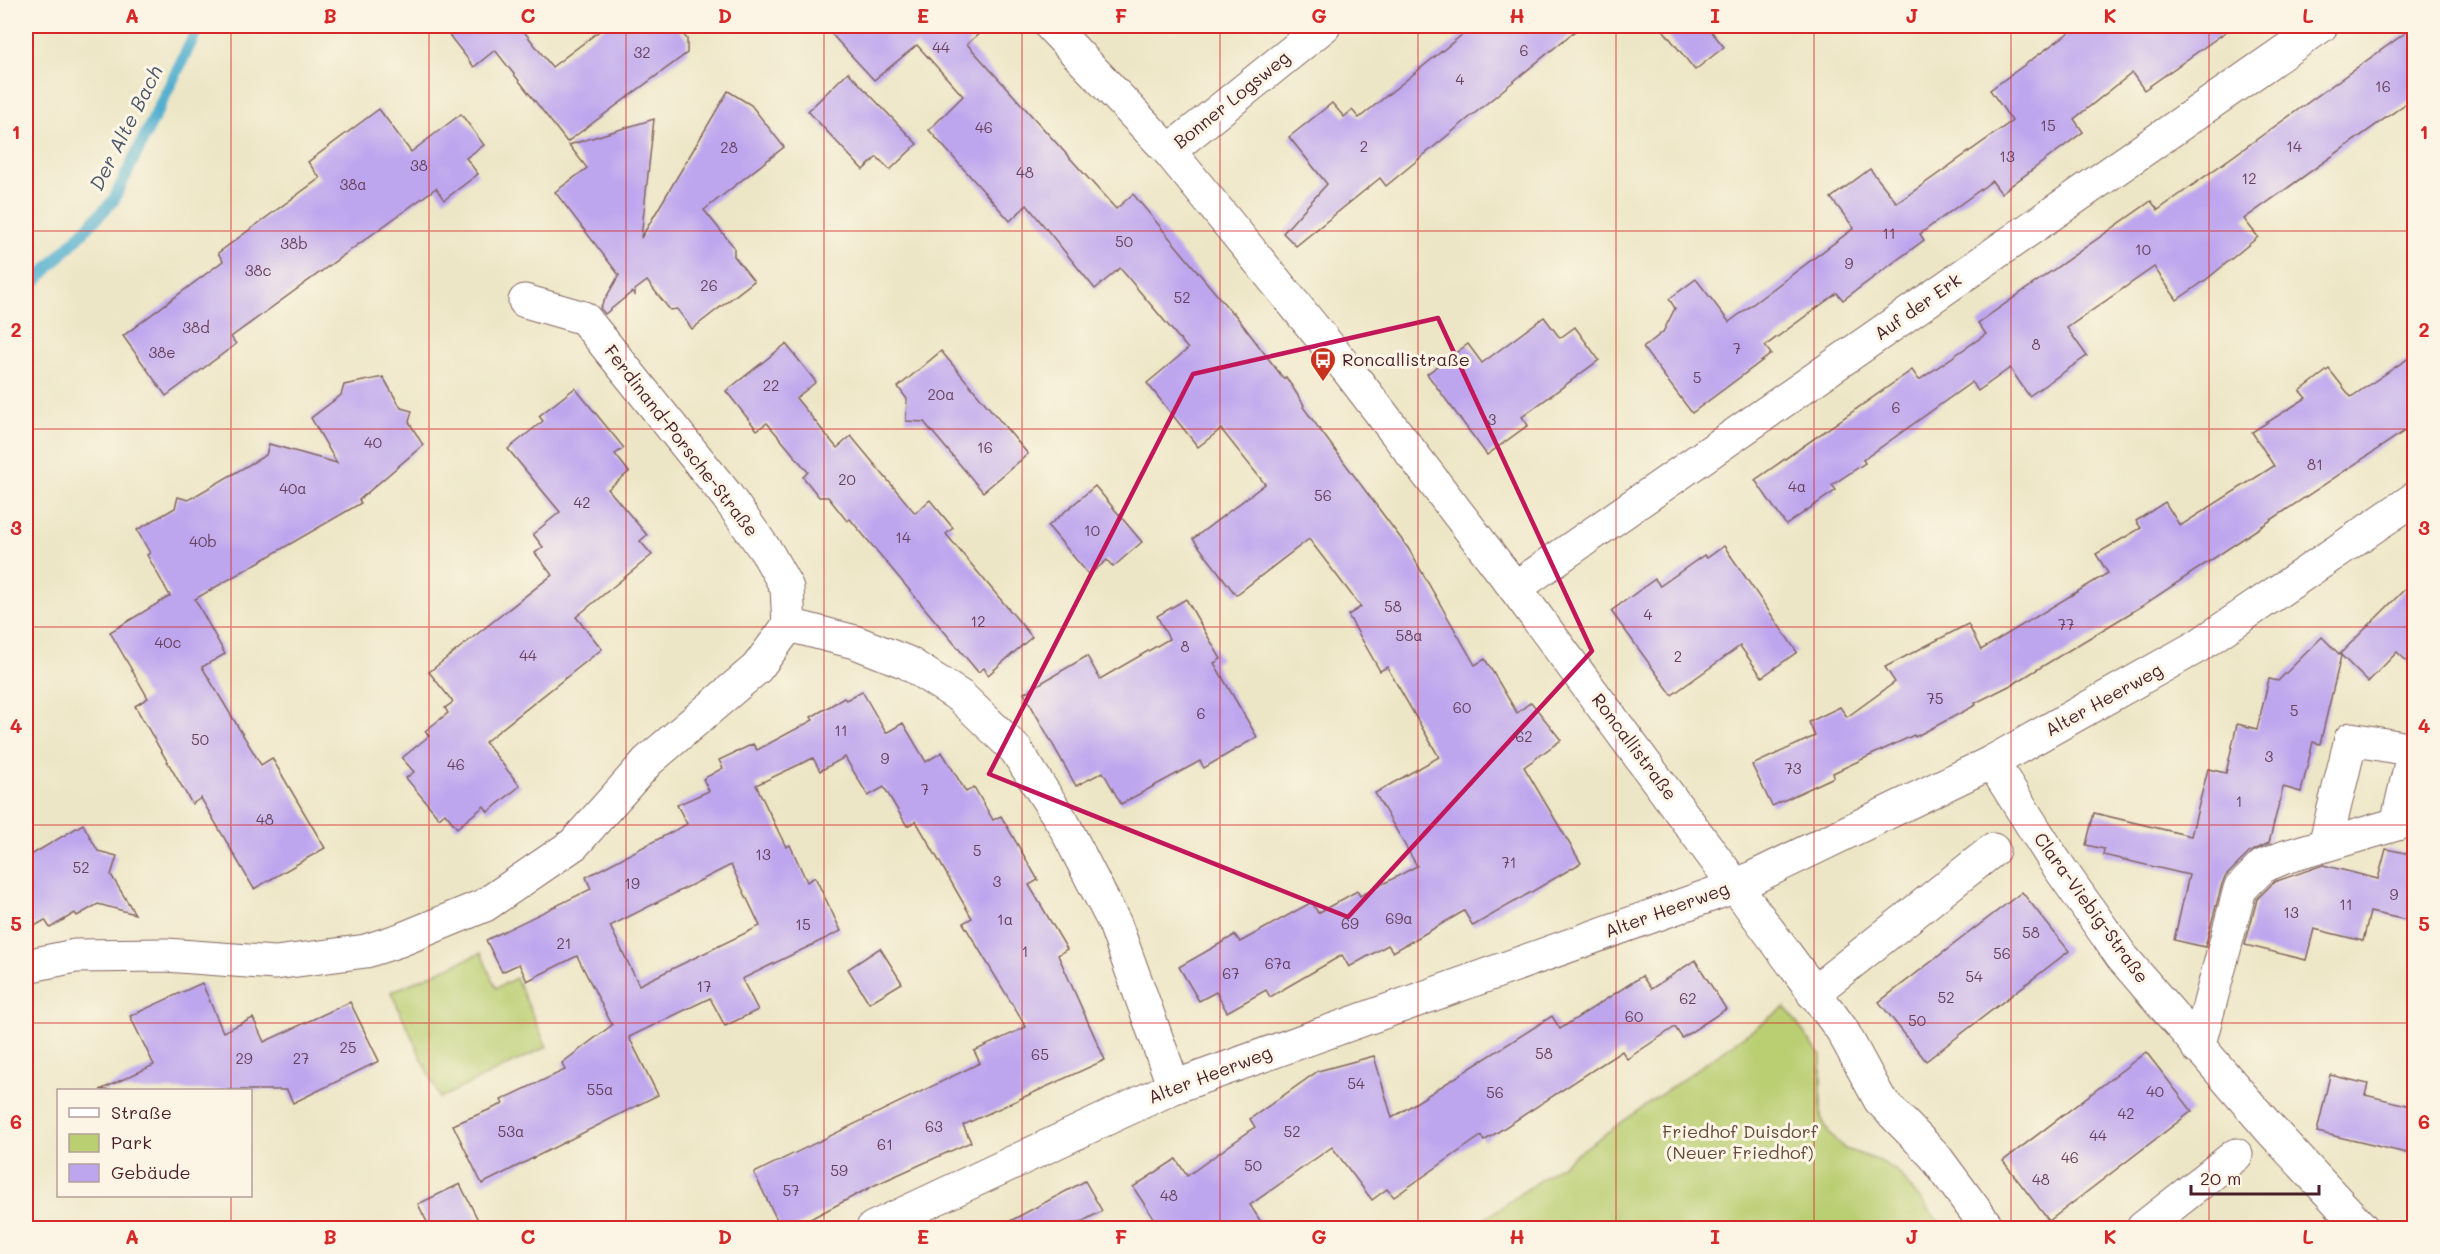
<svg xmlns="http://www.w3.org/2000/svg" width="2440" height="1254" viewBox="0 0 2440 1254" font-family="Mali,sans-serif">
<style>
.green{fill:#bace72;stroke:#82764e;stroke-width:1.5}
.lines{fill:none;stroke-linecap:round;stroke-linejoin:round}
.stream{stroke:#4faece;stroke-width:12}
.building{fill:#bea6ee;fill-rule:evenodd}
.minor-casing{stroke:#836561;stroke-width:35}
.minor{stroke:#fff;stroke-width:33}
.marked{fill:none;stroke:#c2185b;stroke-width:4.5;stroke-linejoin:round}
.grid{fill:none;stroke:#d62828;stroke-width:1.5;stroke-opacity:0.55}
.labels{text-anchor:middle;stroke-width:6;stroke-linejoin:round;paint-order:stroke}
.number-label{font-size:15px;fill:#67415c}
.street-label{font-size:18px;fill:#4a1f2b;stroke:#fcf5e5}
.poi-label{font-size:18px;fill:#4a1f2b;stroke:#fcf5e5;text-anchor:start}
.park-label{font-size:18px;fill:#664b3d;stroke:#fcf5e5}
.water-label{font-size:20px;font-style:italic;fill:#4c586c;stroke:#fcf5e5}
.neatline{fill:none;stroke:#d62828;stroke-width:2}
.grid-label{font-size:20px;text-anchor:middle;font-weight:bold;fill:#d62828}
</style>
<rect width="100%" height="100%" fill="#fcf5e5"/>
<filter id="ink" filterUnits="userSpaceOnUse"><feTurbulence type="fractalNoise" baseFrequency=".0167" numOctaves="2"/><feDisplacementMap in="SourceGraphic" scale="12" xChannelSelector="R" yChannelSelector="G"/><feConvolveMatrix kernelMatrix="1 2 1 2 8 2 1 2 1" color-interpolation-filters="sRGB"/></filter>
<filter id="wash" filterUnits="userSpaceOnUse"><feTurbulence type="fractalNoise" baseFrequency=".008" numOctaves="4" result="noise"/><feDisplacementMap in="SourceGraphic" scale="24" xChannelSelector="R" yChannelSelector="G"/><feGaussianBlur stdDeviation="1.35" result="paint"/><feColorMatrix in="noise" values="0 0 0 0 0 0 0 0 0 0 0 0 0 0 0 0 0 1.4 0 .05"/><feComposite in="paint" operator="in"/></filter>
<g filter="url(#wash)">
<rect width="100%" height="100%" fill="#ede6c6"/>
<g class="green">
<path d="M481,953l15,35 20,-10 31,69 -107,51 -49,-106z"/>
<path d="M1785,1007l36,49v61l9,18 15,14 35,12 17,10 47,57h-472z"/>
</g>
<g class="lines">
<path class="stream" d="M26,291l87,-90 86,-175"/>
</g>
<g id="blocks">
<g class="building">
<path d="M442,26h85l-5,3 30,38 54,-41h70l11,13v14l-120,89 -72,-92 -21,17z"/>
<path d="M824,26h164l-21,18 149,165 17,-15 99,119 1,-1 51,67 2,-2 18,28 -1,2 105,141 67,117 10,-6 32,54 14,-11 30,38 -37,27 57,96 -108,63 -9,-15 -71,41 -5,-7 -39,22 -7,-12 -72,42 -4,-7 -39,22 -11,-20 -17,9 -20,-34 56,-32 5,7 72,-40 6,11 39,-22 3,5 57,-30 -42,-73 64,-36 -52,-90 -7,4 -32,-56 13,-8 -52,-68 -73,56 -43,-56 72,-55 -44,-55 -23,18 -51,-64 41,-34 -68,-81 -25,21 -68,-84 -17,16 -81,-91 34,-34 -46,-51 -43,35z"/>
<path d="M1473,26h108l-195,160 -6,-8 -84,68 -13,-13 44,-49 -38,-47 43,-34 12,14 8,-7 7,8z"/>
<path d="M1660,26h47l17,21 -29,23z"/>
<path d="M2078,26h156l-90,64 -12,-17 -58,46 9,13 -82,61 -9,-12 -72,53 4,6 -81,60 -6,-7 -72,53 6,8 -79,59 -49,-65 20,-16 12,-24 -6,-9 27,-20 33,43 125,-94 -23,-30 39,-29 27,34 115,-82 -22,-31z"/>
<path d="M2415,26v71l-171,122 14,18 -51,42 -30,21 -23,-33 -87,61 20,28 -58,40 -19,-28 -32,23 -6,-9 -109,78 2,3 -33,22 4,5 -50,35 -31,-45 157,-110 7,10 67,-46 -8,-11 173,-122 7,9z"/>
<path d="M848,72l69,72 -27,26 -13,-13 -14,13 -55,-59z"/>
<path d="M728,91l23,14 33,42 -80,63 30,37v9l20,25 -62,48 -15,-20 -7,1 -23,-29 -12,9v5l-3,-3 -27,22 -5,-6 19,-33 -64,-83 32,-24 -18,-23 85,-26 -13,119z"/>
<path d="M379,109l32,43 50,-38 23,31 -18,13 12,16 -34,26 -8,-12 -205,149 5,7 -70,52 -43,-60 100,-75 -5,-8 102,-75 -12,-16z"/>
<path d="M1544,317l16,21 15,-11 24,33 -77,57 6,8 -41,30 -60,-81 41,-30 14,19z"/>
<path d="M786,344l30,38 -20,16 41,50 14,-12 64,77 15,-13 23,28 -7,6 86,103 -44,38 -4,-7 -6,4 -128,-153 -3,2 -19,-24h-9l-16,-20 5,-5 -41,-49 -10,7 -31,-39z"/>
<path d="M941,351l87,103 -45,38 -59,-70 -18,-1 1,-22 -9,-12z"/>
<path d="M2415,354v70l-273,182 -127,77 -40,20 1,2 -61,32 -1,-2 -81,38 1,4 -62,29 -20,-41 63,-29 -6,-14 31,-15 7,10 48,-35 -10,-15 83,-43 13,26 127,-77 -12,-19 45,-26 -5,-7 29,-19 15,24 94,-60 -22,-34 54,-34 -6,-7 29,-22 22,28z"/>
<path d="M383,377l18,31 11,3 -3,11 14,23 -64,55 2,3 -166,96 30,55 -23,13 59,98 11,-7 53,90 -71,41 -53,-91 -9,6 -57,-98 13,-8 -38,-66 60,-36 -23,-41 3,-2 -13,-23 38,-22 3,-11 10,3 78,-45 3,-11 68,19 -26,-45 30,-23 3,-10z"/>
<path d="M575,388l49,60 -9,6 14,18 -21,17 39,46 -7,6 12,14 -76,62 26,32 -117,93 35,44 -32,26 -4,-6 -27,22 -12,-15 -6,5 -33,-40 8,-6 -12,-14 27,-22 -4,-5 23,-18 -3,-5 8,-6 -24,-30 123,-97 -17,-22 8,-6 -10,-13 27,-22 -52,-63 35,-28 -4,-5z"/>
<path d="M1095,486l47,56 -29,25 -6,-7 -18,15 -41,-49z"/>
<path d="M1724,546l73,106 -35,25 -22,-31 -68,49 -61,-84 44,-32 5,7 44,-31 3,3z"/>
<path d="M2415,579v90l-18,-17 -29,30 -28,-28z"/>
<path d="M1186,599l35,60 -7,4 43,74 -53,31 -4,-7 -79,43 -18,-32 -27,14 -52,-93 63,-37 13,23 69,-40 -12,-23z"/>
<path d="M2322,637l19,19 -21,88 -7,-2 -12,50 -18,-5 -14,56 -19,9 -24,24 -4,8 -17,63 -31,-7 15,-65 -86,-20 1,-6 -18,-4 8,-32 97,23 17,-67 18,4 11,-49 20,5 12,-50 9,2z"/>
<path d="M862,691l24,42 17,-10 23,39 16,-10 24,40 8,-5 19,33 8,-4 37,64 -9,5 38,64 -9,6 47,105 -142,65 8,17 -96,43 -82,43h-12l-27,-55 226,-110 -6,-12 52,-24 -63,-104 9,-5 -56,-97 -9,5 -23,-39 -16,9 -23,-39 -25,14 -7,-13 -57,27 30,62 4,-2 17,37 8,-5 26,54 -99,48 16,31 -33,16 -15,-28 -81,39 29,58 -176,89 -29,-59 50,-21 -2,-4 64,-30 -3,-7 50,-38 -35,-69 -50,25 -8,-17 -17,8 -16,-32 105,-51 -5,-12 101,-53 -10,-19 32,-14 -6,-12 20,-11 -4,-8 34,-16 4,6 56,-30 -2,-3 33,-19 2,2zM731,865l29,61 -121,59 -29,-59z"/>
<path d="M83,824l15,27 19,5 -6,19 24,39 -37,-10 -21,12 -2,-3 -25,15 -5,-8 -19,11v-73z"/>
<path d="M2386,849l29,6v67l-45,-10 -7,29 -49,-12 -8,31 -61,-15 12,-46 17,-17 49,-17 55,14z"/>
<path d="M2022,892l47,59 -143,110 -47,-59z"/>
<path d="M880,948l22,35 -33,20 -21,-34z"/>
<path d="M1695,960l31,49 -44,29 -7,-11 -48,32 -5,-8 -138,90 -3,-5 -87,61 -7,-8 -15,11 -40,-53 -82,58 15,23h-105l-27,-41 43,-28 11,17 68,-49 -5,-8 68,-48 56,-15 18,62 160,-102 8,13 82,-53 9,13z"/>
<path d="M202,983l21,49 30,-14 11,24 86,-40 29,59 -86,42 -6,-13h-187l54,-25 -24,-49z"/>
<path d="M2146,1052l46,59 -143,110 -46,-60z"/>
<path d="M2330,1075l38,9 -3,11 50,12v48l-98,-23z"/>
<path d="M1085,1181l17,30 -32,17h-73z"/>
<path d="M460,1184l22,44h-52l-12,-24z"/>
</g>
</g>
</g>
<g filter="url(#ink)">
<use href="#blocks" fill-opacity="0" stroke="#836561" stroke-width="1.5"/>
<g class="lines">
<defs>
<g id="minor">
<path d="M1051,26l118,125 179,219 167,218 327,442 38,70 54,55 54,73"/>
<path d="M1169,151l155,-125"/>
<path d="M1515,588l806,-562"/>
<path d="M789,625l66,17 53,21 53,34 55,53 47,73 52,101 59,163"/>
<path d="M1992,762l62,98 68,97 148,172 92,99"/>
<path d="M26,966l49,-10 91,-1 109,8 91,-12 34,-11 85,-35 89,-61 74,-83 109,-93 32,-43 -2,-37 -19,-34 -41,-58 -143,-178 -59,-17"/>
<path d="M1813,993l180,-143"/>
<path d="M2198,1048l42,-159 23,-23 22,-9 112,-33 17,-74 -63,-11 -26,106"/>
<path d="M873,1228l301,-141 562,-201 256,-124 206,-116 216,-147"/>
<path d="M2143,1228l93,-73"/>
</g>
</defs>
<use href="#minor" class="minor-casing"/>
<use href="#minor" class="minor"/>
</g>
</g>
<path class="marked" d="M1438,318l154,333 -244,266 -359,-143 204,-400z"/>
<path class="grid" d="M231,26v1064M429,26v1202M626,26v1202M824,26v1202M1022,26v1202M1220,26v1202M1418,26v1202M1616,26v1202M1814,26v1202M2011,26v1202M2209,26v1202M26,231h2388M26,429h2388M26,627h2388M26,825h2388M26,1023h2388M231,1196v32"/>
<defs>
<symbol id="bus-pin" viewBox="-11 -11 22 30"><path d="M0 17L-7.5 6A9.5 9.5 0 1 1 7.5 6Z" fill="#c8321e" stroke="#fcf5e5"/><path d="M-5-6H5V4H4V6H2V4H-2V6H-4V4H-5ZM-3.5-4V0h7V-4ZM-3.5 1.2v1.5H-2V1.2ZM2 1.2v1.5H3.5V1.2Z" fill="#fff"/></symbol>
</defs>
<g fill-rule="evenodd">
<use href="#bus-pin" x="1308" y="345" width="30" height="40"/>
</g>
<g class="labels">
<g class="number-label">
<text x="941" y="53">44</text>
<text x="1524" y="56">6</text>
<text x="642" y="58">32</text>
<text x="1460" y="85">4</text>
<text x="2383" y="92">16</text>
<text x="2048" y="131">15</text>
<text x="984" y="133">46</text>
<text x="1364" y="152">2</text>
<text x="2294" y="152">14</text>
<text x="729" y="153">28</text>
<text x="2007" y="162">13</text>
<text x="419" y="171">38</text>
<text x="1025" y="178">48</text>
<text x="2249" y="184">12</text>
<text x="353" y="190">38a</text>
<text x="1889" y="239">11</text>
<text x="1124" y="247">50</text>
<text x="294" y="249">38b</text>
<text x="2143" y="255">10</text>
<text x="1849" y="269">9</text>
<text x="258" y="276">38c</text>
<text x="709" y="291">26</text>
<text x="1182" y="303">52</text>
<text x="196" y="333">38d</text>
<text x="2036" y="350">8</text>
<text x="1737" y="354">7</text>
<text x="162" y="358">38e</text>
<text x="1697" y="383">5</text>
<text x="771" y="391">22</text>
<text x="941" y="400">20a</text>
<text x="1896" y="413">6</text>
<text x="1492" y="425">3</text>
<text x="373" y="448">40</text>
<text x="985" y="453">16</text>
<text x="2315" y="470">81</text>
<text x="847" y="485">20</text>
<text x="1797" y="492">4a</text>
<text x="293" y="494">40a</text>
<text x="1323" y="501">56</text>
<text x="582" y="508">42</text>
<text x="1092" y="536">10</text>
<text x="903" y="543">14</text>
<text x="203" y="547">40b</text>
<text x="1393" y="612">58</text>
<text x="1648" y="620">4</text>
<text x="978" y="627">12</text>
<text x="2066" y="630">77</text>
<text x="1409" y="641">58a</text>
<text x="168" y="648">40c</text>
<text x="1185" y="652">8</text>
<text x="528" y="661">44</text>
<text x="1678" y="662">2</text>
<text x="1935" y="704">75</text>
<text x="1462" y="713">60</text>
<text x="2294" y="716">5</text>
<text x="1201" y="719">6</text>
<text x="841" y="736">11</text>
<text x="1524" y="742">62</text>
<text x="200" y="745">50</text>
<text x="2269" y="762">3</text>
<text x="885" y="764">9</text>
<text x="456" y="770">46</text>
<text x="1793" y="774">73</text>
<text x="925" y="795">7</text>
<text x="2239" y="807">1</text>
<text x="265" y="825">48</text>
<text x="977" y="856">5</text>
<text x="763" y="860">13</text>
<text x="1509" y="868">71</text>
<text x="81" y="873">52</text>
<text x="997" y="887">3</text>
<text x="632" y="889">19</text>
<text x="2394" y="900">9</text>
<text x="2346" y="910">11</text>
<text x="2291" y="918">13</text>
<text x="1399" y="924">69a</text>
<text x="1005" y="925">1a</text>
<text x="1350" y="929">69</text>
<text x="803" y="930">15</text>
<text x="2031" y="938">58</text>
<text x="564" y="949">21</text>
<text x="1025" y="957">1</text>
<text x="2002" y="959">56</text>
<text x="1278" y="969">67a</text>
<text x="1231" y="979">67</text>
<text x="1974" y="982">54</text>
<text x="704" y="992">17</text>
<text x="1946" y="1003">52</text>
<text x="1688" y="1004">62</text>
<text x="1634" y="1022">60</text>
<text x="1917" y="1026">50</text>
<text x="348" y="1053">25</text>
<text x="1544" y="1059">58</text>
<text x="1040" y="1060">65</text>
<text x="244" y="1064">29</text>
<text x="301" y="1064">27</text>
<text x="1356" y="1089">54</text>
<text x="600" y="1095">55a</text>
<text x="2155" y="1097">40</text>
<text x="1495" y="1098">56</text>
<text x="2126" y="1119">42</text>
<text x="934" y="1132">63</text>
<text x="511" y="1137">53a</text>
<text x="1292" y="1137">52</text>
<text x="2098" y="1141">44</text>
<text x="885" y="1150">61</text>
<text x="2070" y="1163">46</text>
<text x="1253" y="1171">50</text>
<text x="839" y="1176">59</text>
<text x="2041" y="1185">48</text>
<text x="791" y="1196">57</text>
<text x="1169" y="1201">48</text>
</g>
<g class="street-label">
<text transform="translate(1232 100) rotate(-39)" y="6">Bonner Logsweg</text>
<text transform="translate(1918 307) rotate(-35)" y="6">Auf der Erk</text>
<text transform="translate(681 441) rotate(52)" y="6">Ferdinand-Porsche-Straße</text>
<text transform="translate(2104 700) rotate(-29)" y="6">Alter Heerweg</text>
<text transform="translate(1634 747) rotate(53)" y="6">Roncallistraße</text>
<text transform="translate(2091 908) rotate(54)" y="6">Clara-Viebig-Straße</text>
<text transform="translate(1667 910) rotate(-20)" y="6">Alter Heerweg</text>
<text transform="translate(1210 1075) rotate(-21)" y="6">Alter Heerweg</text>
</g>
<g class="poi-label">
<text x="1342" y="366">Roncallistraße</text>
</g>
<g class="park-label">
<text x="1740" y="1138">Friedhof Duisdorf<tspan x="1740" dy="21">(Neuer Friedhof)</tspan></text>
</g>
<g class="water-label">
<text transform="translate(126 128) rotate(-63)" y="7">Der Alte Bach</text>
</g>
</g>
<rect width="2440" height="1254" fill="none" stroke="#fcf5e5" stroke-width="66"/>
<rect x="57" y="1089" width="195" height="108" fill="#fcf5e5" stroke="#b59f9b" stroke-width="1.5"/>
<rect x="69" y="1108" width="30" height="9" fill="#ffffff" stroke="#b59f9b" stroke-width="1.5"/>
<text x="111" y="1119" font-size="18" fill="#4a1f2b">Straße</text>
<rect x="69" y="1134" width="30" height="18" fill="#bace72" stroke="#b59f9b" stroke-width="1.5"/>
<text x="111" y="1149" font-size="18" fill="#4a1f2b">Park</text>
<rect x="69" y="1164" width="30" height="18" fill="#bea6ee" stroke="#b59f9b" stroke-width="1.5"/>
<text x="111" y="1179" font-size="18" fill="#4a1f2b">Gebäude</text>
<path d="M2191 1185v9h128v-9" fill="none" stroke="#4a1f2b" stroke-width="3"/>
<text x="2200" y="1185" font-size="18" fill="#4a1f2b" stroke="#fcf5e5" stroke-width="4.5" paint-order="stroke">20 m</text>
<rect x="33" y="33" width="2374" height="1188" class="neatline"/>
<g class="grid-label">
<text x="132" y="23">A</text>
<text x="330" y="23">B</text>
<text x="528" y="23">C</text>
<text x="725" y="23">D</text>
<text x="923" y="23">E</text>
<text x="1121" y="23">F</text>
<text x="1319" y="23">G</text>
<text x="1517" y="23">H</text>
<text x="1715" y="23">I</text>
<text x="1912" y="23">J</text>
<text x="2110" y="23">K</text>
<text x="2308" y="23">L</text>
<text x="16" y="139">1</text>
<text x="2424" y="139">1</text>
<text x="16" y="337">2</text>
<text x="2424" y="337">2</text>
<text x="16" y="535">3</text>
<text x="2424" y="535">3</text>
<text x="16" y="733">4</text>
<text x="2424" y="733">4</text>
<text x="16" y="931">5</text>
<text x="2424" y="931">5</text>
<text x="16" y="1129">6</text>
<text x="2424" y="1129">6</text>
<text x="132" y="1244">A</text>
<text x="330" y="1244">B</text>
<text x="528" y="1244">C</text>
<text x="725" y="1244">D</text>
<text x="923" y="1244">E</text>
<text x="1121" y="1244">F</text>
<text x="1319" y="1244">G</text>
<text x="1517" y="1244">H</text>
<text x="1715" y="1244">I</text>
<text x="1912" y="1244">J</text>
<text x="2110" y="1244">K</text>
<text x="2308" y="1244">L</text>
</g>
</svg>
